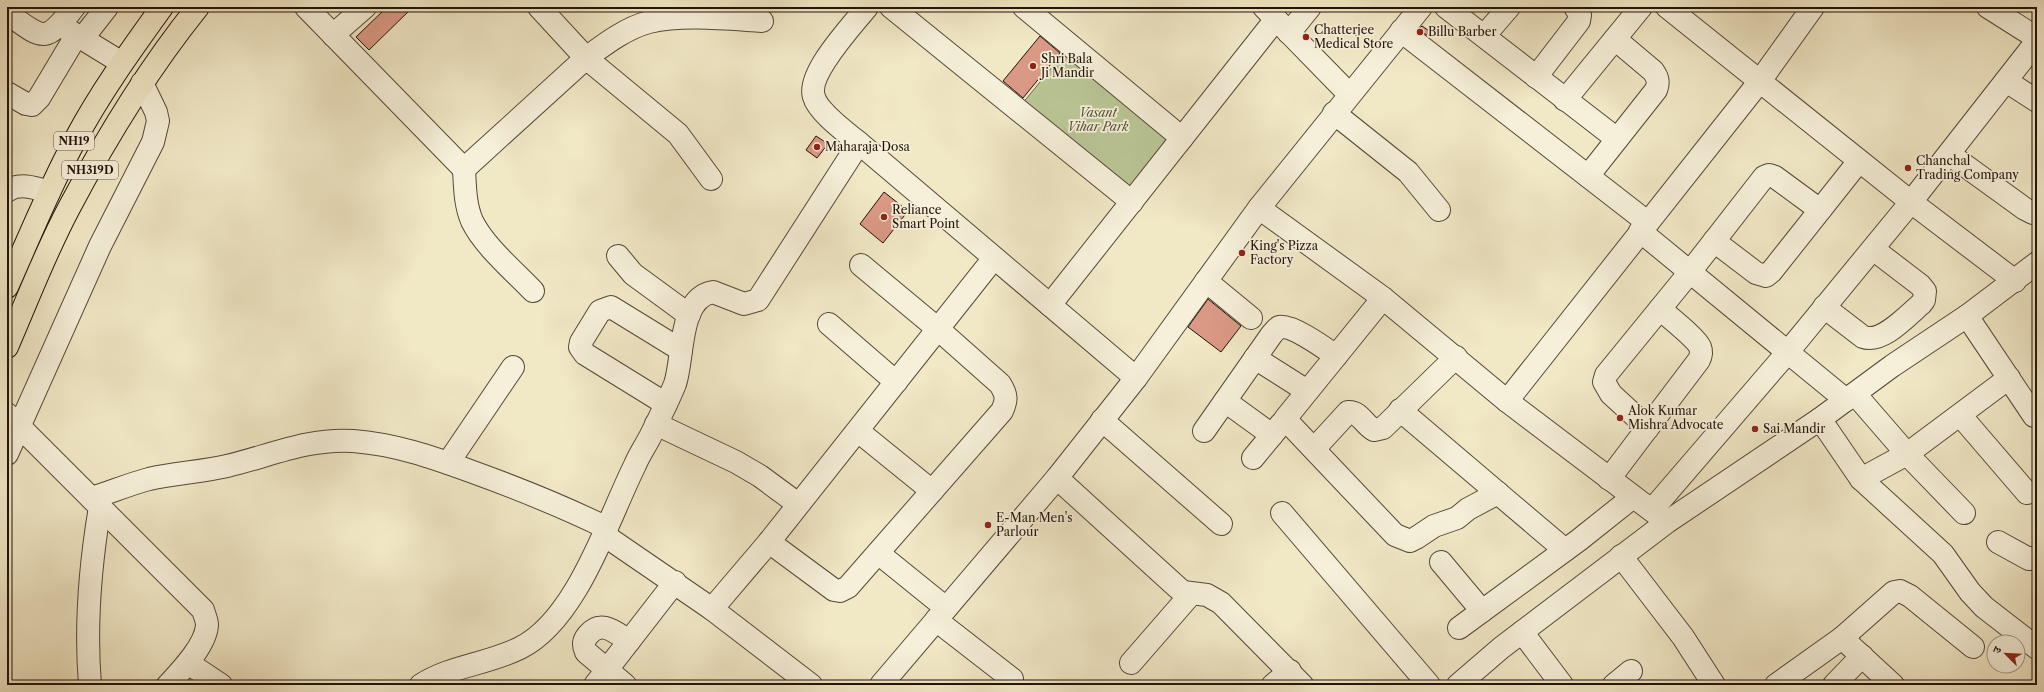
<svg xmlns="http://www.w3.org/2000/svg" width="2044" height="692" viewBox="0 0 2044 692" font-family="'Libre Caslon Text','Noto Serif Devanagari',serif">
<style>
.green{fill:#bac695;stroke:#6e6c50}
.building{fill:#da9985;stroke:#22120a}
.lines{fill:none;stroke-linecap:round;stroke-linejoin:round}
.minor-casing{stroke:#564839;stroke-width:24}
.highway-casing{stroke:#22120a;stroke-width:24}
.minor{stroke:#f6f0da;stroke-width:22}
.highway{stroke:#f1e8c6;stroke-width:22}
.poi-dot{fill:#8f2418;stroke:#f6f0da;stroke-width:1.5}
.labels{text-anchor:middle;stroke-width:3.5;stroke-linejoin:round;paint-order:stroke}
.shield{fill:#f6f0da;stroke:#625548;stroke-width:1}
.shield-label{font-size:11px;font-weight:bold;fill:#22120a}
.poi-label{font-size:12px;fill:#22120a;stroke:#f6f0da;text-anchor:start}
.park-label{font-size:12px;font-style:italic;fill:#57513b;stroke:#f6f0da}
</style>
<rect width="100%" height="100%" fill="#f1e8c6"/>
<filter id="stains"><feTurbulence type="fractalNoise" baseFrequency=".005" numOctaves="4"/><feColorMatrix values="0 0 0 0 .2 0 0 0 0 .09 0 0 0 0 .02 0 0 0 .5 -.17"/></filter>
<radialGradient id="worn" r=".72"><stop offset=".6" stop-color="#630" stop-opacity="0"/><stop offset="1" stop-color="#630" stop-opacity=".3"/></radialGradient>
<path class="green" d="M1067,49l107,88 -45,55 -107,-88z"/>
<g class="building">
<path d="M387,7h26l-44,43 -13,-13z"/>
<path d="M1422,26l10,7 -3,4 -10,-8z"/>
<path d="M1040,36l20,17 -37,45 -20,-17z"/>
<path d="M816,136l12,8 -11,14 -11,-8z"/>
<path d="M884,192l24,19 -25,32 -23,-19z"/>
<path d="M1208,299l33,27 -20,26 -33,-25z"/>
</g>
<g class="lines">
<defs>
<g id="minor">
<path d="M306,7l158,162 122,-111 -47,-51"/>
<path d="M867,7c-15,19 -61,67 -53,90 4,15 33,36 45,46l277,235"/>
<path d="M891,7l241,195"/>
<path d="M1024,7l158,131"/>
<path d="M1264,7l85,87"/>
<path d="M1446,7l171,132"/>
<path d="M1667,7l244,195 104,79"/>
<path d="M1988,7l49,31"/>
<path d="M7,13c36,26 38,32 67,-6"/>
<path d="M65,28l57,35"/>
<path d="M1401,31l246,191"/>
<path d="M1289,33l21,-26"/>
<path d="M333,35l32,-28"/>
<path d="M1484,36l25,-29"/>
<path d="M82,39l25,-32"/>
<path d="M1536,77l43,-56 1,-6 -5,-8"/>
<path d="M2006,81l31,20"/>
<path d="M7,93l19,11 6,1 7,-7 37,-62"/>
<path d="M1565,100l76,-93"/>
<path d="M1334,113l74,59 31,38"/>
<path d="M1949,154l76,55 8,4 4,-1"/>
<path d="M464,169c1,18 1,36 8,52 12,25 42,50 61,70"/>
<path d="M1588,176l68,-86c3,-8 2,-12 -3,-19l-38,-32"/>
<path d="M711,179l-33,-45 -92,-76c19,-14 40,-30 63,-36 33,-8 80,-3 113,-1"/>
<path d="M7,191c12,-9 29,-3 42,1"/>
<path d="M1259,208l124,90 124,103 156,118"/>
<path d="M1640,231l206,169"/>
<path d="M1714,241l42,32 10,3 5,-4 88,-111"/>
<path d="M618,256l15,18 56,41"/>
<path d="M1206,281l45,37"/>
<path d="M1383,298l-98,121 110,116 15,6 6,-3 18,-12 23,-8 11,-9 30,-16"/>
<path d="M1050,305l226,-286"/>
<path d="M1824,307l39,30c19,7 44,-21 58,-33l3,-4 1,-9 -5,-6 -47,-36"/>
<path d="M1967,316l67,100"/>
<path d="M829,324l67,58"/>
<path d="M1255,358l52,33"/>
<path d="M1855,394l52,60 57,59"/>
<path d="M1225,401l47,34"/>
<path d="M1507,401l253,-320 53,-74"/>
<path d="M666,404l-81,-50 -5,-7 1,-5 19,-31 11,-4 70,43"/>
<path d="M1400,410l165,140"/>
<path d="M7,414l196,196c1,4 4,10 4,15 -1,20 -26,46 -39,60"/>
<path d="M1960,415l67,78"/>
<path d="M1820,419l41,60 82,75 27,38 14,15 53,41"/>
<path d="M1102,420l119,104"/>
<path d="M656,424l80,38 24,14 38,28"/>
<path d="M1648,428l-37,-34 -7,-12 2,-7 84,-103 74,-95 5,-2 6,2 45,33"/>
<path d="M858,431l74,60"/>
<path d="M1204,431l68,-97c2,-2 5,-6 7,-7 11,-4 47,22 57,29"/>
<path d="M1315,448l33,-36c12,-1 16,13 26,18l9,-2 73,-71"/>
<path d="M7,454l93,-208 53,-104 5,-21 -2,-9 -14,-29"/>
<path d="M1253,458l28,-34"/>
<path d="M448,463l65,-96"/>
<path d="M1057,478l120,109 6,5 24,3 14,8 81,82"/>
<path d="M1609,479l90,-119c2,-4 3,-8 1,-13 -4,-9 -31,-30 -40,-38"/>
<path d="M1861,479l46,-25 102,-76"/>
<path d="M92,498c19,-6 38,-14 57,-19 26,-6 52,-7 78,-13 42,-10 82,-28 126,-25 41,3 79,16 117,30 47,17 92,35 137,57"/>
<path d="M1652,510l135,-157 124,-151 126,-161"/>
<path d="M1282,513l147,172"/>
<path d="M604,535l108,74 99,76"/>
<path d="M769,542l65,48 6,1 8,-4 154,-176c5,-11 5,-16 -2,-27l-62,-55 -77,-64"/>
<path d="M1998,542l31,17 8,-2"/>
<path d="M878,553l68,55"/>
<path d="M1621,556l62,81 31,48"/>
<path d="M1441,562l41,49"/>
<path d="M712,609l57,-67 225,-284"/>
<path d="M936,620l76,59"/>
<path d="M1459,628l120,-88 54,-43"/>
<path d="M1522,632l40,53"/>
<path d="M1842,638l51,47"/>
<path d="M188,663l33,22"/>
<path d="M1131,663l60,-69"/>
<path d="M90,685c-5,-60 0,-119 10,-178"/>
<path d="M421,685c29,-19 67,-21 99,-37 57,-28 88,-129 115,-183 4,-10 11,-20 16,-30 8,-16 17,-34 24,-51 9,-26 3,-86 38,-92l31,12 14,-4 101,-157"/>
<path d="M595,685l80,-103"/>
<path d="M625,685l-39,-33c-3,-7 -3,-11 2,-17 13,-16 27,-3 41,6"/>
<path d="M881,685l176,-207 79,-100 123,-170 162,-201"/>
<path d="M1273,685l17,-14"/>
<path d="M1458,685l43,-37 166,-126 153,-103 72,-53 75,-50 70,-53"/>
<path d="M1614,685l17,-14"/>
<path d="M1776,685l66,-47 52,-46 6,-1 10,5 63,51"/>
<path d="M1834,685l28,-29"/>
</g>
<g id="highway">
<path d="M7,287c22,-49 42,-99 68,-147 25,-47 56,-90 87,-133"/>
<path d="M7,347c20,-46 38,-94 62,-139 37,-70 79,-139 129,-201"/>
</g>
</defs>
<use href="#minor" class="minor-casing"/>
<use href="#highway" class="highway-casing"/>
<use href="#minor" class="minor"/>
<use href="#highway" class="highway"/>
</g>
<g class="poi-dot">
<circle cx="1420" cy="32" r="4"/>
<circle cx="1306" cy="37" r="4"/>
<circle cx="1033" cy="66" r="4"/>
<circle cx="817" cy="147" r="4"/>
<circle cx="1908" cy="168" r="4"/>
<circle cx="884" cy="217" r="4"/>
<circle cx="1242" cy="253" r="4"/>
<circle cx="1620" cy="418" r="4"/>
<circle cx="1755" cy="429" r="4"/>
<circle cx="988" cy="525" r="4"/>
</g>
<g class="labels">
<g class="shield">
<rect x="54" y="132" width="40" height="18" rx="3"/>
<rect x="62" y="161" width="56" height="18" rx="3"/>
</g>
<g class="shield-label">
<text x="74" y="145">NH19</text>
<text x="90" y="174">NH319D</text>
</g>
<g class="poi-label">
<text x="1314" y="34">Chatterjee<tspan x="1314" dy="14">Medical Store</tspan></text>
<text x="1428" y="36">Billu Barber</text>
<text x="1041" y="63">Shri Bala<tspan x="1041" dy="14">Ji Mandir</tspan></text>
<text x="825" y="151">Maharaja Dosa</text>
<text x="1916" y="165">Chanchal<tspan x="1916" dy="14">Trading Company</tspan></text>
<text x="892" y="214">Reliance<tspan x="892" dy="14">Smart Point</tspan></text>
<text x="1250" y="250">King's Pizza<tspan x="1250" dy="14">Factory</tspan></text>
<text x="1628" y="415">Alok Kumar<tspan x="1628" dy="14">Mishra Advocate</tspan></text>
<text x="1763" y="433">Sai Mandir</text>
<text x="996" y="522">E-Man Men's<tspan x="996" dy="14">Parlour</tspan></text>
</g>
<g class="park-label">
<text x="1098" y="117">Vasant<tspan x="1098" dy="14">Vihar Park</tspan></text>
</g>
</g>
<rect width="2044" height="692" fill="none" stroke="#f1e8c6" stroke-width="24"/>
<rect x="8" y="8" width="2028" height="676" fill="none" stroke="#22120a" stroke-width="2"/>
<rect x="12" y="12" width="2020" height="668" fill="none" stroke="#22120a"/>
<g transform="translate(2006 654) rotate(294)"><circle r="19" fill="#f6f0da" stroke="#a19787"/>
<path d="M0-3L7 15L0 10L-7 15Z" fill="#8f2418"/>
<text y="-6" font-size="11" font-weight="bold" text-anchor="middle" fill="#22120a">उ</text>
</g>
<rect width="100%" height="100%" filter="url(#stains)"/>
<rect width="100%" height="100%" fill="url(#worn)"/>
</svg>
